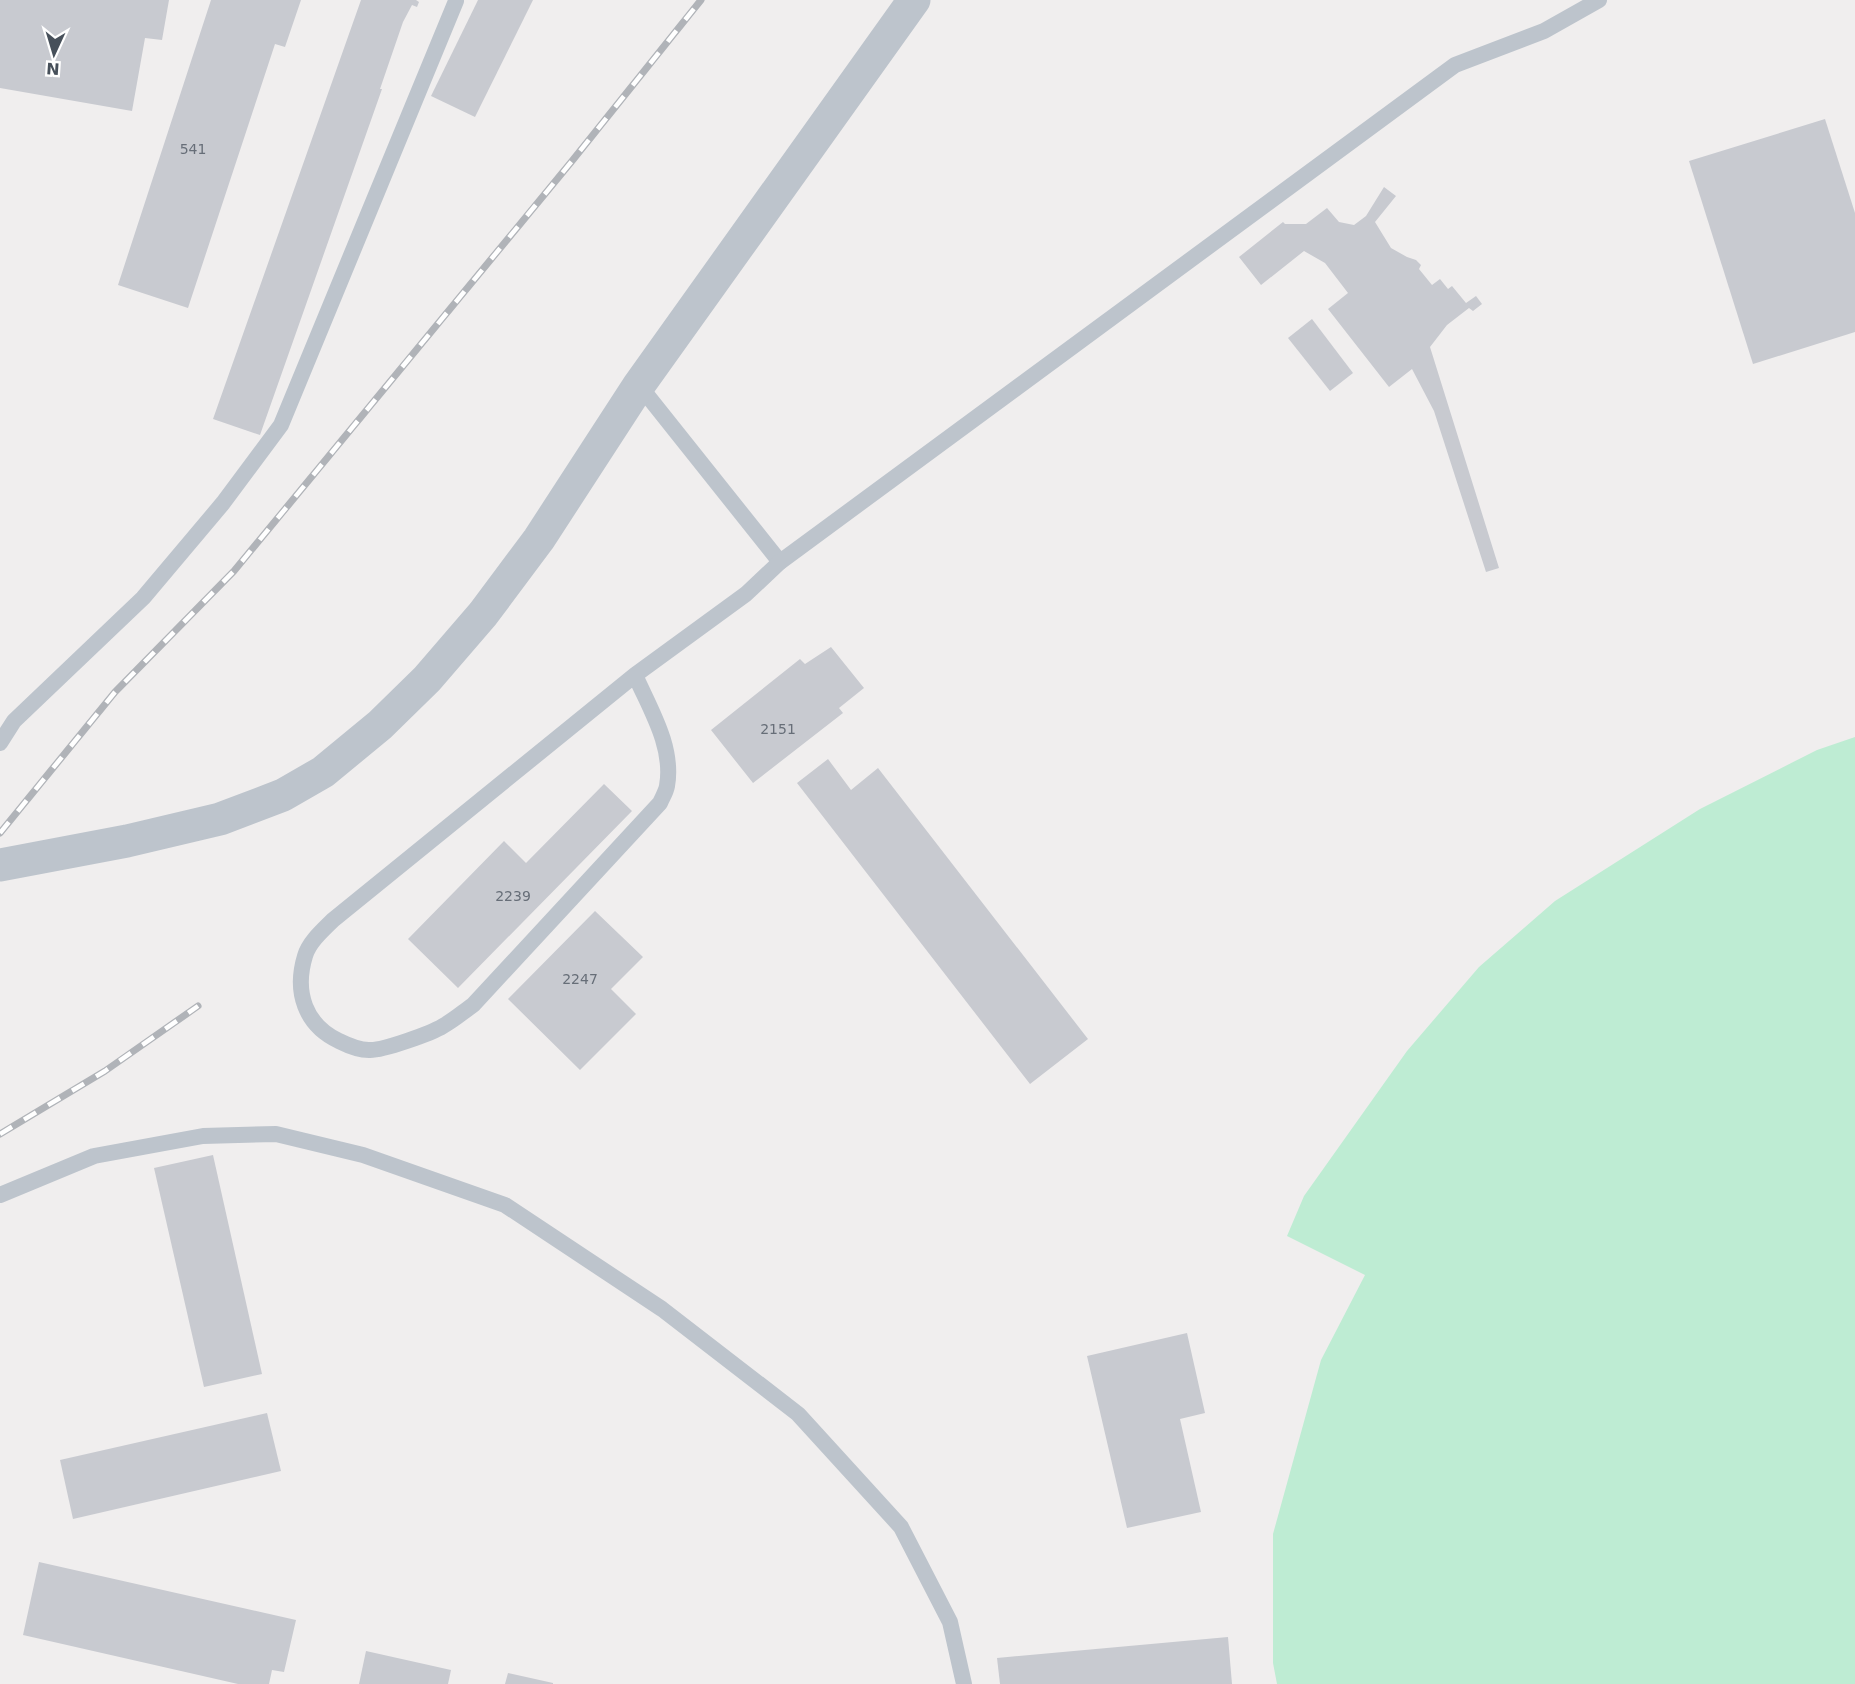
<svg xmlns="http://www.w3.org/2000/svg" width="1855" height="1684" viewBox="0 0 1855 1684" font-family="'DejaVu Sans',sans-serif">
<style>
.green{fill:#beecd3}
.building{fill:#c8cad0}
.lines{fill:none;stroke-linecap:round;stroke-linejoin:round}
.service{stroke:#bdc4cc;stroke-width:16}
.tertiary{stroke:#bdc4cc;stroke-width:33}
.rail-casing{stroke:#b0b3b8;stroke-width:7}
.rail{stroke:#fff;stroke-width:4.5;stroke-dasharray:14;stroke-linecap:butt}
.labels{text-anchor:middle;stroke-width:4.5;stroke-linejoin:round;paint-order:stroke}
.number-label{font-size:14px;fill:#676e78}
</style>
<rect width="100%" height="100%" fill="#f0eeee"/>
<path class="green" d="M1855,737v947h-578l-4,-21v-129l48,-174 44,-85 -78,-39 17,-40 103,-145 72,-84 76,-66 145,-92 117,-59z"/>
<g class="building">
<path d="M0,0h169l-7,40 -17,-2 -13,73 -132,-23z"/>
<path d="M211,0h90l-16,47 -10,-3 -87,264 -70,-23z"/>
<path d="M361,0h55l3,2 -2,5 -5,-2 -9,17 -23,67h2l-122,346 -47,-16z"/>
<path d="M478,0h55l-58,117 -44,-21z"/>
<path d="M1825,119l30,94v119l-102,32 -64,-203z"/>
<path d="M1384,187l12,9 -21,26 16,26 16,9 9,3 5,5 -2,4 13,16 8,-6 8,10 4,-3 14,17 10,-7 6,8 -9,7 -4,-3 -22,17 -17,22 69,221 -13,4 -52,-161 -22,-42 -23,18 -61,-78 20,-16 -23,-30 -21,-12 -43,34 -22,-28 44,-35 2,2h21l21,-16 12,14 15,3 12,-9z"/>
<path d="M1312,319l41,54 -23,18 -42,-53z"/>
<path d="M831,647l33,41 -25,20 4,5 -90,70 -42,-53 89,-71 5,5z"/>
<path d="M828,759l23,31 27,-22 210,271 -58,45 -233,-301z"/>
<path d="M604,784l28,27 -174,177 -50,-49 96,-98 22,22z"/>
<path d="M595,911l48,46 -32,32 25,25 -56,56 -72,-71z"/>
<path d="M213,1155l49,219 -58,13 -50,-219z"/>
<path d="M1187,1333l18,80 -25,6 21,93 -74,16 -40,-172z"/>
<path d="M267,1413l14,58 -208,48 -13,-59z"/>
<path d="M39,1562l257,58 -12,52 -12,-2 -3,14h-31l-215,-49z"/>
<path d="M1228,1637l4,47h-232l-3,-26z"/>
<path d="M366,1651l85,19 -3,14h-89z"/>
<path d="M508,1673l45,10v1h-48z"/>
</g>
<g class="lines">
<g class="service">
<path d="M639,385l141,177"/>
<path d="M635,675c15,34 39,72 32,111 -1,6 -5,12 -7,17l-187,202c-10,7 -19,15 -30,21 -11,7 -61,25 -74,24 -11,0 -20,-4 -30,-9 -34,-16 -45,-49 -34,-85 4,-14 18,-26 28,-36l302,-245 111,-81 34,-32 675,-497 89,-34 55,-31"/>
<path d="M0,743l14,-22 129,-123 80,-95 58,-78 175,-424"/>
<path d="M0,1195l94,-39 109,-20 73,-2 87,21 142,50 157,104 136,105 103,113 49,95 14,62"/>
</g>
<path class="tertiary" d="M0,865l127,-24 93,-22 63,-24 40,-23 57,-47 47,-46 56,-65 56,-75 100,-154 275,-385"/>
<defs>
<g id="rail">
<path d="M0,833l115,-141 119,-121 338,-410 129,-161"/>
<path d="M0,1134l105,-63 93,-65"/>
</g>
</defs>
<use href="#rail" class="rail-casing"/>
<use href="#rail" class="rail"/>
</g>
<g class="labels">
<g class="number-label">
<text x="193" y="154">541</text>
<text x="778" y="734">2151</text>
<text x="513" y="901">2239</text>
<text x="580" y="984">2247</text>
</g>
</g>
<g transform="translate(54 54) rotate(184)" stroke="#ffffff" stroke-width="4.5" paint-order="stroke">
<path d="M0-4.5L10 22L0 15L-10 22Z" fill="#47505a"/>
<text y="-9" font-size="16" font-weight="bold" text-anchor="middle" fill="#47505a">N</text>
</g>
</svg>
